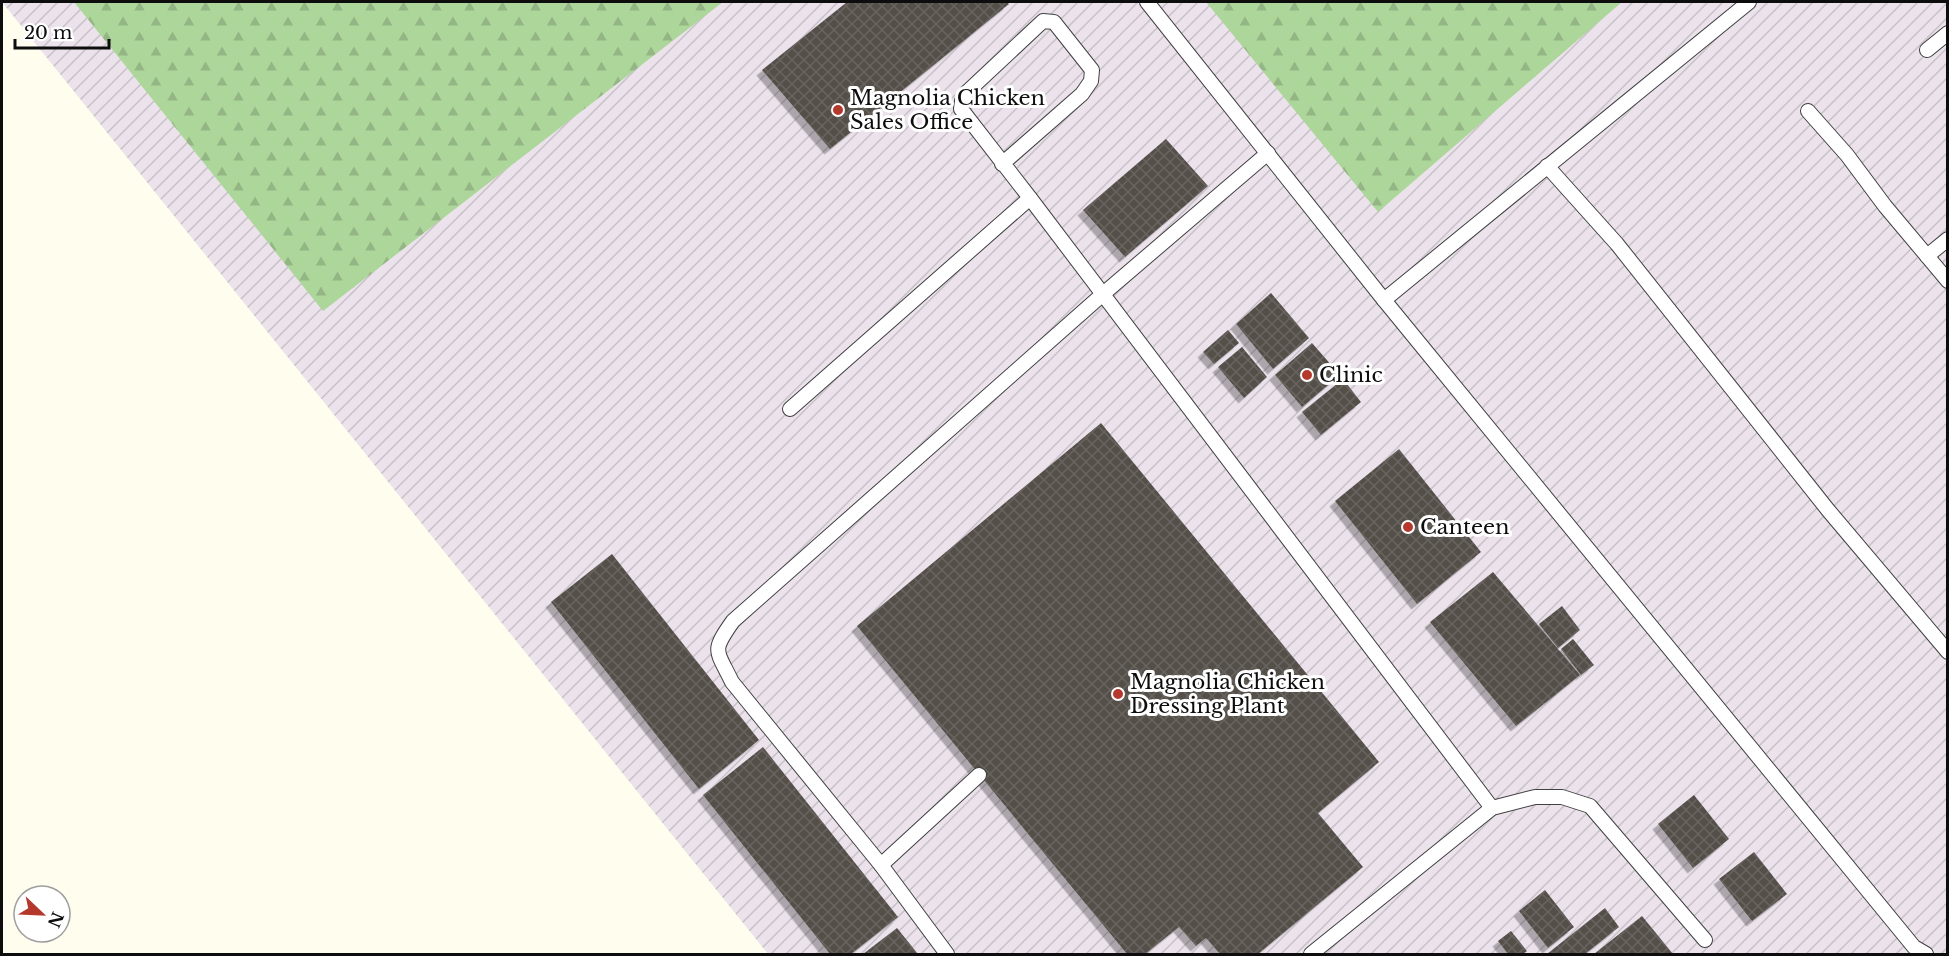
<svg xmlns="http://www.w3.org/2000/svg" width="1949" height="956" viewBox="0 0 1949 956" font-family="'Libre Baskerville',serif">
<style>
.industrial{fill:url(#industrial-furrows)}
.forest{fill:url(#forest-firs)}
.building{fill:url(#building-cross-hatch);filter:url(#shadow)}
.lines{fill:none;stroke-linecap:round;stroke-linejoin:round}
.lane-casing{stroke:#404040;stroke-width:16}
.lane{stroke:#fff;stroke-width:14}
.poi-dot{fill:#b5382d;stroke:#fff;stroke-width:2}
.labels{text-anchor:middle;stroke-width:6;stroke-linejoin:round;paint-order:stroke}
.poi-label{font-size:21px;fill:#0d0d0d;stroke:#fff;text-anchor:start}
</style>
<defs>
<pattern id="industrial-furrows" width="10" height="10" patternUnits="userSpaceOnUse" patternTransform="scale(1.5)"><rect width="10" height="10" fill="#ebe2eb"/><path d="M-1 1l2-2M0 10L10 0M9 11l2-2" fill="none" stroke="#c8c1c8"/></pattern>
<pattern id="forest-firs" width="22" height="20" patternUnits="userSpaceOnUse" patternTransform="scale(1.5)"><rect width="22" height="20" fill="#add69a"/><path d="M5 1l3.5 6h-7zM16 11l3.5 6h-7z" fill="#94b684"/></pattern>
<pattern id="building-cross-hatch" width="8" height="8" patternUnits="userSpaceOnUse" patternTransform="scale(1.5)"><rect width="8" height="8" fill="#55504a"/><path d="M0 0l8 8M0 8l8-8" fill="none" stroke="#686460"/></pattern>
<filter id="shadow"><feDropShadow dx="-5.5" dy="5.5" stdDeviation="0" flood-color="#0004"/></filter>
</defs>
<rect width="100%" height="100%" fill="#fefdee"/>
<path class="industrial" d="M2,2h1945v952h-1179z"/>
<g class="forest">
<path d="M74,2h649l-400,309z"/>
<path d="M1206,2h416l-244,210z"/>
</g>
<g class="building">
<path d="M847,2h160l2,2 -179,145 -68,-79z"/>
<path d="M1166,139l42,47 -83,71 -42,-47z"/>
<path d="M1271,293l38,45 -36,31 -37,-45z"/>
<path d="M1228,330l11,13 -25,21 -11,-12z"/>
<path d="M1312,343l28,32 -38,32 -27,-32z"/>
<path d="M1242,347l25,30 -23,21 -26,-31z"/>
<path d="M1343,379l18,23 -40,33 -19,-23z"/>
<path d="M1101,423l278,339 -61,51 45,54 -105,87h-38l-14,-16 -10,8 -17,-19 -34,27h-18l-270,-328z"/>
<path d="M1399,449l82,103 -64,52 -82,-103z"/>
<path d="M612,554l147,186 -60,49 -148,-187z"/>
<path d="M1493,572l87,103 -64,51 -86,-104z"/>
<path d="M1562,606l18,24 -22,18 -19,-24z"/>
<path d="M1573,639l21,26 -13,10 -20,-26z"/>
<path d="M763,747l135,170 -47,37h-21l-127,-159z"/>
<path d="M1694,795l35,44 -36,29 -35,-44z"/>
<path d="M1754,852l33,42 -35,27 -33,-42z"/>
<path d="M1545,890l29,37 -26,21 -29,-37z"/>
<path d="M1605,908l14,19 -34,27h-38z"/>
<path d="M1642,916l31,38h-79z"/>
<path d="M897,928l21,26h-55z"/>
<path d="M1511,931l16,20 -4,3h-15l-10,-13z"/>
</g>
<g class="lines">
<defs>
<g id="lane">
<path d="M1147,2l237,298 530,647 12,7"/>
<path d="M1927,50l21,-17"/>
<path d="M1808,111l39,44 38,51 63,75"/>
<path d="M1002,164l80,-70 9,-13 1,-11 -38,-48 -11,-1 -77,72 -4,8 -1,8 69,89 462,610"/>
<path d="M1547,166l70,78 211,266 120,142"/>
<path d="M1927,256l21,-17"/>
<path d="M1384,300l365,-298"/>
<path d="M790,409l240,-211"/>
<path d="M881,865l98,-90"/>
<path d="M947,954l-66,-89 -149,-183c-16,-33 -21,-30 1,-61l370,-327 165,-141"/>
<path d="M1311,954l181,-146 43,-11h27l28,9 115,134"/>
</g>
</defs>
<use href="#lane" class="lane-casing"/>
<use href="#lane" class="lane"/>
</g>
<g class="poi-dot">
<circle cx="838" cy="110" r="6"/>
<circle cx="1307" cy="375" r="6"/>
<circle cx="1408" cy="527" r="6"/>
<circle cx="1118" cy="694" r="6"/>
</g>
<g class="labels">
<g class="poi-label">
<text x="850" y="105">Magnolia Chicken<tspan x="850" dy="24">Sales Office</tspan></text>
<text x="1319" y="382">Clinic</text>
<text x="1420" y="534">Canteen</text>
<text x="1130" y="689">Magnolia Chicken<tspan x="1130" dy="24">Dressing Plant</tspan></text>
</g>
</g>
<rect width="1949" height="956" fill="none" stroke="#0d0d0d" stroke-width="6"/>
<g transform="translate(42 914) rotate(113)"><circle r="28" fill="#ffffff" stroke="#9e9e9e" stroke-width="1.5"/>
<path d="M0-4.5L10 22L0 15L-10 22Z" fill="#b5382d"/>
<text y="-9" font-size="16" font-weight="bold" text-anchor="middle" fill="#0d0d0d">N</text>
</g>
<path d="M15 39v9h94v-9" fill="none" stroke="#0d0d0d" stroke-width="3"/>
<text x="24" y="39" font-size="18" fill="#0d0d0d" stroke="#ffffff" stroke-width="4.5" paint-order="stroke">20 m</text>
</svg>
